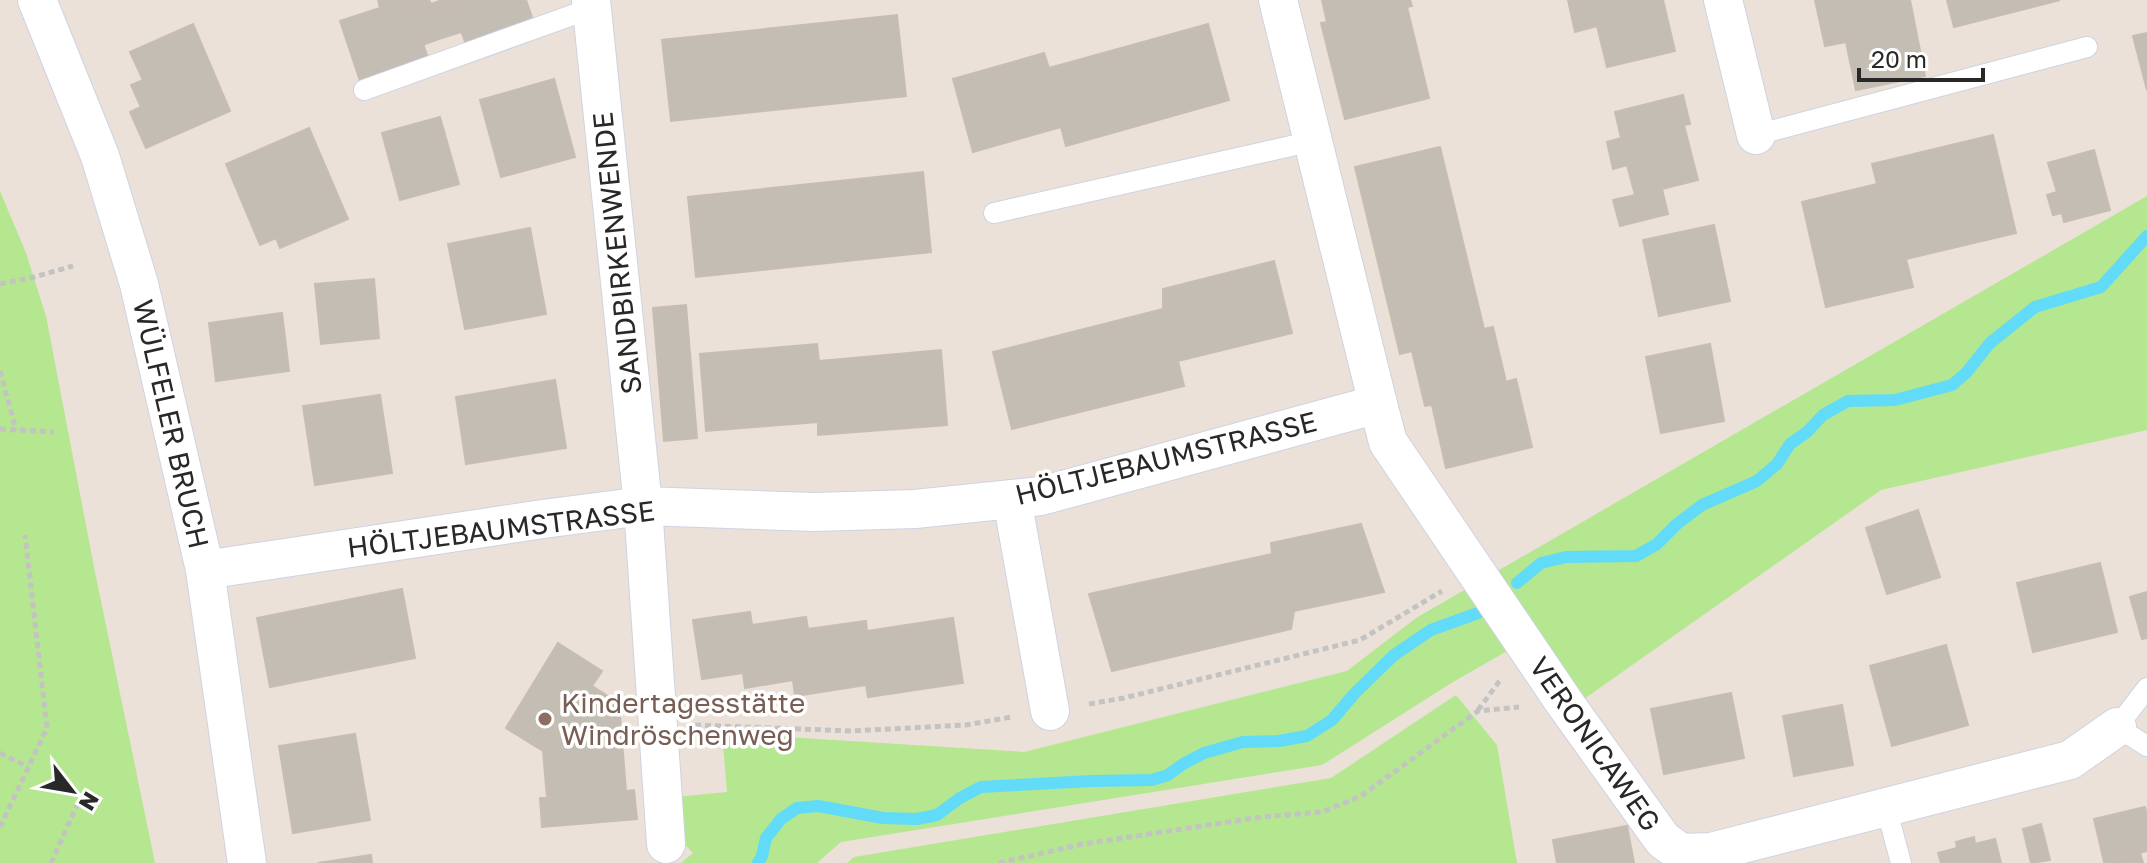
<svg xmlns="http://www.w3.org/2000/svg" width="2147" height="863" viewBox="0 0 2147 863" font-family="'Golos Text',sans-serif">
<style>
.green{fill:#b4e78f}
.lines{fill:none;stroke-linecap:round;stroke-linejoin:round}
.stream{stroke:#61dbf7;stroke-width:12}
.building{fill:#c3bdb4;stroke:#c7bdb2;stroke-width:2}
.service-casing{stroke:#cdd3e2;stroke-width:22}
.minor-casing{stroke:#cdd3e2;stroke-width:40}
.path{stroke:#c3c3c3;stroke-width:5;stroke-dasharray:6 4;stroke-linecap:butt}
.service{stroke:#fff;stroke-width:20}
.minor{stroke:#fff;stroke-width:38}
.education-dot{fill:#8d6e63;stroke:#fff;stroke-width:3}
.labels{text-anchor:middle;stroke-width:7;stroke-linejoin:round;paint-order:stroke}
.street-label{font-size:28px;fill:#282828;stroke:#fff}
.education-label{font-size:28px;fill:#785e54;stroke:#fff;text-anchor:start}
</style>
<rect width="100%" height="100%" fill="#ece1d8"/>
<g class="green">
<path d="M0,191l26,62 20,63 48,251 61,296h-155z"/>
<path d="M2147,196v234l-266,60 -297,209 -47,-65 -84,48 -131,83 -481,77 -24,21h-136l12,-10 -19,-20v-36l53,-5 -5,-59 302,19 323,-81 69,-53z"/>
<path d="M1456,695l41,50 20,118h-670l7,-6 477,-79z"/>
</g>
<g class="lines">
<g class="stream">
<path d="M1517,583l24,-20 25,-6 70,-1 21,-12 20,-20 25,-19 55,-24 20,-17 13,-20 17,-12 16,-17 25,-14 47,-1 57,-15 14,-12 24,-30 45,-36 66,-20 46,-51"/>
<path d="M758,863l4,-7 4,-18 15,-19 16,-11 21,-2 65,12 34,1 20,-4 23,-17 21,-11 111,-6 60,-1 16,-5 15,-11 21,-11 39,-11 36,-1 28,-5 25,-16 22,-26 40,-39 37,-25 47,-17"/>
</g>
</g>
<g class="building">
<path d="M378,0h30l20,58 -68,23 -20,-60 40,-13z"/>
<path d="M408,0h21l2,4 -19,6z"/>
<path d="M442,0h9l10,32 -19,6 -11,-34z"/>
<path d="M451,0h75l7,20 -68,22z"/>
<path d="M1322,0h88l2,6 -5,1 22,91 -84,21 -24,-96 6,-1z"/>
<path d="M1568,0h95l12,51 -68,16 -10,-41 -22,6z"/>
<path d="M1815,0h95l15,76 -69,14 -10,-48 -21,4z"/>
<path d="M1947,0h113l-106,27z"/>
<path d="M431,4l11,34 -19,7 -11,-35z"/>
<path d="M897,15l9,81 -235,25 -9,-81z"/>
<path d="M193,24l37,87 -84,37 -16,-36 11,-5 -10,-22 12,-5 -13,-28z"/>
<path d="M1208,24l21,76 -163,46 -5,-19 -88,25 -20,-73 91,-26 5,15z"/>
<path d="M2147,33v57l-14,-54z"/>
<path d="M554,79l21,78 -74,20 -21,-77z"/>
<path d="M1683,95l7,29 -6,1 14,55 -36,9 6,25 -48,12 -7,-26 22,-5 -8,-30 -14,4 -6,-27 14,-4 -6,-26z"/>
<path d="M440,117l19,67 -59,16 -18,-67z"/>
<path d="M309,128l39,91 -68,29 -4,-10 -16,7 -34,-81z"/>
<path d="M1993,135l23,98 -110,26 7,28 -87,20 -24,-105 75,-18 -5,-20z"/>
<path d="M1440,147l44,182 9,-2 13,55 10,-3 16,68 -86,21 -14,-63 -7,1 -13,-55 -12,3 -45,-187z"/>
<path d="M2094,150l16,60 -46,12 -2,-9 -9,2 -6,-20 10,-3 -9,-29z"/>
<path d="M923,172l8,80 -235,25 -8,-80z"/>
<path d="M1714,225l16,76 -71,15 -16,-76z"/>
<path d="M530,228l16,86 -81,15 -17,-85z"/>
<path d="M1274,261l18,72 -114,28 6,25 -172,43 -19,-77 170,-43v-20z"/>
<path d="M374,279l5,59 -58,6 -6,-60z"/>
<path d="M686,305l11,133 -33,3 -11,-133z"/>
<path d="M282,313l7,58 -73,10 -7,-58z"/>
<path d="M817,344l2,17 122,-11 6,75 -129,10v-13l-112,9 -6,-77z"/>
<path d="M1710,344l14,77 -63,12 -15,-76z"/>
<path d="M555,380l11,68 -100,16 -10,-67z"/>
<path d="M380,395l12,78 -77,12 -12,-79z"/>
<path d="M1918,510l22,67 -53,17 -21,-66z"/>
<path d="M1361,524l23,68 -90,19 -3,18 -179,42 -23,-77 183,-40 -1,-11z"/>
<path d="M2100,563l17,69 -84,20 -16,-69z"/>
<path d="M402,589l13,69 -145,29 -13,-69z"/>
<path d="M2147,592v46l-5,1 -12,-42z"/>
<path d="M750,612l2,13 54,-8 2,12 58,-8 1,10 86,-13 10,65 -95,14 -2,-12 -71,11 -2,-16 -48,8 -2,-15 -41,6 -9,-59z"/>
<path d="M558,643l44,28 -10,15 27,17 7,88 8,-1 3,29 -95,8 -2,-29h7l-4,-47 -37,-23z"/>
<path d="M1946,645l22,80 -76,21 -22,-80z"/>
<path d="M1731,693l13,65 -80,16 -13,-65z"/>
<path d="M1842,705l11,60 -59,11 -11,-60z"/>
<path d="M355,734l15,86 -77,13 -14,-87z"/>
<path d="M2145,807l2,9v35l-43,11 -10,-43z"/>
<path d="M2041,824l9,36 -19,3 -8,-34z"/>
<path d="M1627,826l7,37h-77l-4,-23z"/>
<path d="M1974,837l1,7 20,-5 6,24h-60l-3,-10 19,-5 -1,-6z"/>
<path d="M2140,853l3,10h-39v-1z"/>
<path d="M371,855l1,8h-54z"/>
</g>
<g class="lines">
<defs>
<g id="service">
<path d="M364,90l228,-82"/>
<path d="M1756,135l331,-88"/>
<path d="M994,213l319,-72"/>
<path d="M2147,688l-30,39 30,19"/>
<path d="M1886,807l15,56"/>
</g>
<g id="minor">
<path d="M37,0l63,156 39,128 66,286 42,293"/>
<path d="M591,0l52,506 23,338"/>
<path d="M1723,0l33,135"/>
<path d="M1378,404l10,38 176,260 99,138 18,13 30,-1 359,-92 47,-33"/>
<path d="M1012,499l38,212"/>
<path d="M205,570l338,-51 100,-13 171,6 101,-3 126,-13 337,-92 -100,-404"/>
</g>
</defs>
<use href="#service" class="service-casing"/>
<use href="#minor" class="minor-casing"/>
<g class="path">
<path d="M0,284l34,-7 39,-11"/>
<path d="M0,371l16,59"/>
<path d="M0,429l54,3"/>
<path d="M1089,704l35,-6 236,-58 82,-49"/>
<path d="M1478,710l23,-31"/>
<path d="M695,725l156,6 115,-6 46,-8"/>
<path d="M0,753l28,14"/>
<path d="M0,827l47,-99 -22,-193"/>
<path d="M51,863l29,-64"/>
<path d="M999,863l84,-19 178,-27 61,-5 39,-16 117,-85 41,-4"/>
</g>
<use href="#service" class="service"/>
<use href="#minor" class="minor"/>
</g>
<circle class="education-dot" cx="545" cy="719" r="8"/>
<g class="labels">
<g class="street-label">
<text transform="translate(617 253) rotate(-96)" y="10">SANDBIRKENWENDE</text>
<text transform="translate(171 424) rotate(77)" y="10">WÜLFELER BRUCH</text>
<text transform="translate(1166 458) rotate(-14)" y="10">HÖLTJEBAUMSTRASSE</text>
<text transform="translate(501 529) rotate(-7)" y="10">HÖLTJEBAUMSTRASSE</text>
<text transform="translate(1595 744) rotate(55)" y="10">VERONICAWEG</text>
</g>
<g class="education-label">
<text x="561" y="713">Kindertagesstätte<tspan x="561" dy="32">Windröschenweg</tspan></text>
</g>
</g>
<g transform="translate(72 791) rotate(121)" stroke="#ffffff" stroke-width="6" paint-order="stroke">
<path d="M0-6L14 30L0 20L-14 30Z" fill="#282828"/>
<text y="-12" font-size="22" font-weight="bold" text-anchor="middle" fill="#282828">N</text>
</g>
<path d="M1859 68v12h124v-12" fill="none" stroke="#282828" stroke-width="4"/>
<text x="1871" y="68" font-size="24" fill="#282828" stroke="#ffffff" stroke-width="6" paint-order="stroke">20 m</text>
</svg>
